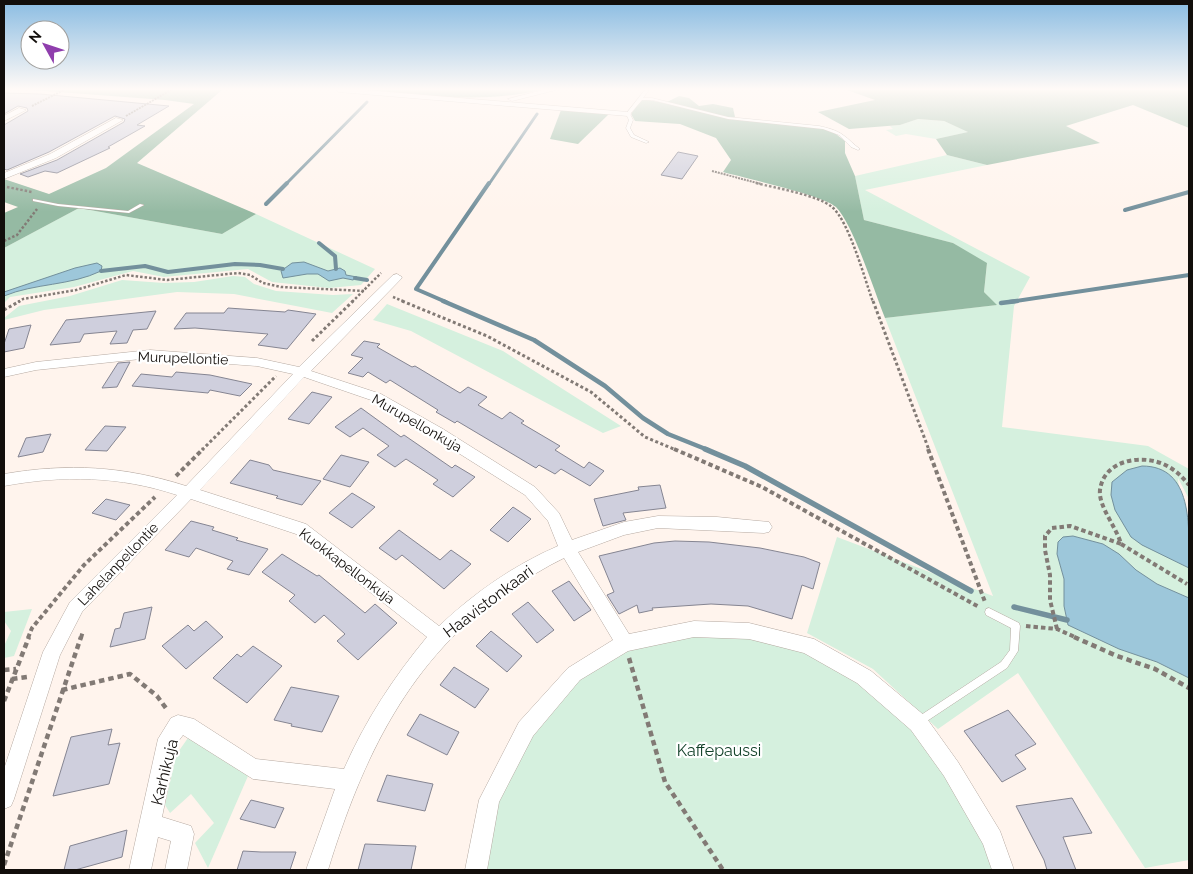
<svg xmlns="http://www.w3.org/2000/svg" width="1193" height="874" viewBox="0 0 1193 874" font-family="Raleway,sans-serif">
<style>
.green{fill:#d5f0de}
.forest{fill:#95baa3}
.water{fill:#9dc7da;stroke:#73909c}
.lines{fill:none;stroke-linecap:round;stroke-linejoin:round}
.stream-far3{stroke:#73909c;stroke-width:3}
.stream-far2{stroke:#73909c;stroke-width:4}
.stream-far1{stroke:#73909c;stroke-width:4.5}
.stream{stroke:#73909c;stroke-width:5.5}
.building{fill:#cfcfdd;stroke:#858592}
.lane-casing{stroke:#b6aaa2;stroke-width:1}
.street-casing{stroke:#b6aaa2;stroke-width:1}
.path-far4{stroke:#827a75;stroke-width:2;stroke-dasharray:2 1;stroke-linecap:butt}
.path-far3{stroke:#827a75;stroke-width:2.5;stroke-dasharray:2.5 2;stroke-linecap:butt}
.path-far2{stroke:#827a75;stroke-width:3;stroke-dasharray:3 2.5;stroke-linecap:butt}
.path-far1{stroke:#827a75;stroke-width:4;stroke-dasharray:4.5 3;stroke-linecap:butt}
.path{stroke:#827a75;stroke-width:4.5;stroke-dasharray:5.5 4;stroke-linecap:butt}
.lane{fill:#fff;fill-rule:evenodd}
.street{fill:#fff;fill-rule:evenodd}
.labels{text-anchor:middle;stroke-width:4.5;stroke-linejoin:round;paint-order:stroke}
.street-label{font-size:14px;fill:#120e0b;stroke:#fff}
.near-street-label{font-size:16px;fill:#120e0b;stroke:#fff}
.near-park-label{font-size:16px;fill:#124129;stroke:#fff}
</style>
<rect width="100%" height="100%" fill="#fff4ed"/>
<g class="green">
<path d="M918,119l26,2 25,11 -33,7 -30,-5 -10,2 -10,-6 7,-1 -3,-3 10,-1z"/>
<path d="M947,155l40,10 -122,25 165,87 -16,29 -12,121 146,19 41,23v30l-11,-21 7,86 4,4v30l-32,-14 -21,-14 -17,-16 -16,-10 -30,-8 -16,18 7,25v27l4,19 51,24 38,13 32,16v182l-44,8 -127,-195 -80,56 -65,-60 -66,-36 30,-96 156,59 -108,-278 111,-13 -12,-13 3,-28 -34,-21 -89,-23 -9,-44z"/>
<path d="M79,208l143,26 34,-20 119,55 -14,16 -32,3 -57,-6 -24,-13 -84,8 -31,-6 -59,16 -64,10 -6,6v-55z"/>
<path d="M233,276l12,1 9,7 22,7 57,4 20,-1 -21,19 -98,-19 -57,-2 -133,18 -40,10v-2l15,-12 51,-10 52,-16 42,3 30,-1z"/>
<path d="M387,304l116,47 118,75 -18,7 -192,-102 -38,-11z"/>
<path d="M32,609l-18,47 -10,2v-12l7,-15 -7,-10v-9z"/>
<path d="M694,629l114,16 110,78 74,116 11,31h-527l13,-70 85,-126 51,-31z"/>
<path d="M188,738l60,38 -40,92 -13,-25 19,-20 -23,-29 -21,19 -5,-8 11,-50z"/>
</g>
<g class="forest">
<path d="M32,90h190l-85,73 119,51 -34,20 -143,-26 -75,40v-35l14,-6 -14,-5v-23l45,15 57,-26 88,-64 -29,-4z"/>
<path d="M358,90h183c-60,14 -121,5 -183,0z"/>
<path d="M847,90h342v38l-56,-23 -67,21 34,17 -113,22 -40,-10 -11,-16 32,-7 -24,-11 -26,-2 -18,6 -51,4 -31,-17 57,-12z"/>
<path d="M679,96l10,2 10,8 14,-2 20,4 2,9 -6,2 91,9 12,3 13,10v12l10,23 9,44 89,23 34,20 -3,29 13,13 -112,13c-11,-27 -31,-92 -49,-111 -13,-12 -92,-29 -113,-35l8,-12 -15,-22 -36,-14 -45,-3 -4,-7 11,-15 23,4z"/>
<path d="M561,110l48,4 -31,30 -28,-5z"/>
</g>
<g class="water">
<path d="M304,262l24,9 12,-3 5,3 1,4 11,2 -4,3 -10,-2 -14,3 -11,-7h-11l-24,4 -2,-7 11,-8z"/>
<path d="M97,263l5,3 -1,5c-31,15 -66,12 -97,25v-4l71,-24z"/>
<path d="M1142,466c51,0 47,60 47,102l-47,-23 -11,-8 -16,-27 -4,-15 1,-13 15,-12z"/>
<path d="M1073,536l30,8 16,10 17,16 21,14 32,14v80l-32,-16 -38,-13 -51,-24 -4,-19v-27l-7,-25 1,-12 5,-5z"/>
</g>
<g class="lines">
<g class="stream-far3">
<path d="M286,184l81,-82"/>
<path d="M489,184l48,-70"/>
</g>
<g class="stream-far2">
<path d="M266,204l21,-21"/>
<path d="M1125,210l64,-18"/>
<path d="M319,243l16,13 1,13"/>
<path d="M101,271l44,-5 23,6 67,-8 25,1 23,4"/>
<path d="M355,278l12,2"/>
<path d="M446,302l-30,-13 73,-106"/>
<path d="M1009,302l180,-27"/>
</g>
<g class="stream-far1">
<path d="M443,301l91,39 71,46 38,32 25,16 40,16"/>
<path d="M1001,303l16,-2"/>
</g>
<g class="stream">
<path d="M705,449l40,17 226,125"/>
<path d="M1014,607l53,13"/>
</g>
</g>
<g class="building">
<path d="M4,93l36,1 129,12 -32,19 8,1 -37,21 2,1 -53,25 -12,-2 -17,6 -8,-3 37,-14 67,-38 1,-3 -10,-3 -66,36 -42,18 -3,-1v-44l24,-14 -1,-3 -9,-2 -14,8z"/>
<path d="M678,152l20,4 -16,23 -21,-4z"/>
<path d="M228,308l57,4 3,-2 28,4 -29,35 -29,-4 10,-11 -73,-6 -21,1 12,-16h38z"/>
<path d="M156,311l-9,18 -14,1 -6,13 -17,1 7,-13 -33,3 -4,8 -30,3 16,-25z"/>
<path d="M31,325l-7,23 -20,4v-8l5,-15z"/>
<path d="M364,341l16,3 -3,3 35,20 3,-1 45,27 8,-6 19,10 -9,8 24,14 8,-7 14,9 -3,2 39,23 -5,4 29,18 5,-6 15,9 -14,15 -29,-17 -6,5 -16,-9 -3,3 -79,-47 -2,2 -19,-11 2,-2 -48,-30 -4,3 -18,-11 -5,5 -15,-4 15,-15 -12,-3z"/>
<path d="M130,362l-13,25 -15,1 16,-25z"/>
<path d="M176,372l34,3 42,9 -12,12 -30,-6 -2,3 -76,-7 9,-12 31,3z"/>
<path d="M312,392l20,5 -23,27 -21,-5z"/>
<path d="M361,408l40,29 3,-2 48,33 3,-3 20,12 -22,20 -20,-13 5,-4 -32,-21 -11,8 -18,-12 12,-9 -26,-18 -13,9 -15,-10z"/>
<path d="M105,426l21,1 -19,24 -22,-1z"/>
<path d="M51,434l-8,18 -25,5 8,-19z"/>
<path d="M341,455l28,7 -19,25 -27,-8z"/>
<path d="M250,460l19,5 4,5 48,11 -19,24 -26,-7 2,-2 -48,-13z"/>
<path d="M660,485l6,23 -43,5 3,7 -23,6 -9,-27 45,-9 -1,-3z"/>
<path d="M352,493l23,14 -23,21 -23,-15z"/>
<path d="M106,499l24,6 -14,15 -24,-7z"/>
<path d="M513,507l18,12 -23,23 -18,-12z"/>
<path d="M191,521l23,6 -2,3 26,8 -2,2 32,9 -19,26 -22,-6 6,-8 -37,-13 -7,9 -24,-7z"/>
<path d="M399,530l41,30 11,-10 20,14 -27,25 -42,-34 -6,5 -17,-12z"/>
<path d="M675,541l34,1 51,6 44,9 16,6 -7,26 -11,-4 -10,34 -44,-13 -37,-2 -59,4 1,2 -14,3 -2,-8 -18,9 -12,-19 7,-3 -15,-36 55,-13z"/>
<path d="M282,554l35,22 2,-1 46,38 10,-9 22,19 -39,37 -21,-19 8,-7 -21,-19 -9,8 -26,-22 6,-6 -33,-23z"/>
<path d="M569,581l22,29 -17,11 -22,-30z"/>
<path d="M528,602l26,28 -17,13 -25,-29z"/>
<path d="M152,607l-7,32 -35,8 5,-18 5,-1 4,-15z"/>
<path d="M206,621l17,16 -37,32 -24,-23 26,-21 6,6z"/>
<path d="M491,631l31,25 -15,16 -31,-26z"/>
<path d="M253,646l29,20 -35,37 -34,-25 24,-24 4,3z"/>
<path d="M454,667l35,22 -14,19 -35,-23z"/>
<path d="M291,687l48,9 -17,36 -31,-6 1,-2 -18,-4z"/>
<path d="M1008,710l28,34 -21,11 11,14 -24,13 -38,-51z"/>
<path d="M420,714l39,18 -12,23 -40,-20z"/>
<path d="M112,729l-4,16 12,-2 -11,41 -56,12 18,-59z"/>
<path d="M387,775l46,9 -8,27 -48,-10z"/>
<path d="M1072,798l20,35 -29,4 13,33h-29l-3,-10 -28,-54z"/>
<path d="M251,800l33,8 -9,20 -35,-9z"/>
<path d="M127,830l-5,27 -47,13h-11l6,-24z"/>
<path d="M365,844l51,2 -5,24h-53z"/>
<path d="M243,851l18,1h35l-6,18h-53z"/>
</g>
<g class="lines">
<defs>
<g id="lane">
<path d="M645,90h4l-6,8h9l76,19 91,9c9,2 17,4 24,9 6,4 11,10 17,14l-2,1 -7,-3 -12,-12 -16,-6 -95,-10 -76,-19h-10l-12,14 3,6 -3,8 4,7 15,7 -3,1 -15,-6 -5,-9 3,-8 -3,-6z"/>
<path d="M33,199l25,5 70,7 12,-7 4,1 -15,8 -71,-7 -25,-5z"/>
<path d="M989,608l30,15 1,3 -2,25 -11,17 -86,57 -3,2 -3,-2 -2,-3 2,-3 86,-57 9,-12 1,-22 -25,-13 -1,-3 1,-3z"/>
</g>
<g id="street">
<path d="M336,90h29l263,22 4,2 -4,2 -289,-24z"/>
<path d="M543,90h13l-44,11 -4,-2z"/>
<path d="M19,108l7,2 -22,11v-5z"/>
<path d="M116,118l7,2 -67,38 -52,21v-6l46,-19z"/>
<path d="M397,274l5,3 -1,2 -90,92 70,23 62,35 92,58 24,26 13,27 52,-18 34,-6 59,1 52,5 3,5 -3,5 -5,1 -106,-5 -34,7 -46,17 51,82 65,-13 55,2 65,16 57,32 54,45 33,46 42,69 14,39h-22l-9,-26 -39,-68 -33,-46 -54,-47 -53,-30 -55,-14 -55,-2 -66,14 -48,29 -47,56 -34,66 -12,68h-22l14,-70 40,-78 49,-54 45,-28 -49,-82c-19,9 -37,21 -55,32 -100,68 -147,169 -181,280h-22l29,-81 -82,-10 -70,-44 -6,8 -15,74 29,9 3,8 -7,36h-22l6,-29 -13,-4 -7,33h-22l29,-131 13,-21 7,-3 16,4 62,40 88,10c21,-48 49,-91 83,-132l-131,-103 -105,-35 -109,113 -22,43 -46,144 -3,7 -7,3v-40l39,-117 27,-50 107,-107c-57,-19 -114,-20 -173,-9v-12c64,-11 120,-8 182,12l107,-112 -36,-8 -107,-8 -114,12 -32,7v-8l32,-7 114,-12 107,8 42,9 94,-92zM304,377l67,23 62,37 92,58 23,26 10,25c-44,19 -84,47 -119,80l-133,-102 -106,-34z"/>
</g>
</defs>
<use href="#lane" class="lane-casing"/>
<use href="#street" class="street-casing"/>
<g class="path-far4">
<path d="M32,106l32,-16"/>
<path d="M126,116l45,-26"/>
<path d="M712,171l49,13"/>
</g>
<g class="path-far3">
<path d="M756,183c19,5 62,12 76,24 17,14 33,73 41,95"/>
<path d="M7,187l25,5"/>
<path d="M4,241l13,-6 20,-26"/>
<path d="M393,297l12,5"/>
<path d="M18,302l5,-3 53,-9 50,-15 41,5 71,-7 12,2 13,8 18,4 84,4"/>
<path d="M352,302l29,-29"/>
</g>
<g class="path-far2">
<path d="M402,301l85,35 104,56 54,45 31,13"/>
<path d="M873,301l56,149"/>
<path d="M4,310l16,-9"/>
<path d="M312,341l41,-40"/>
<path d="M202,450l74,-74"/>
</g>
<g class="path-far1">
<path d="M674,449l88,38 217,120"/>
<path d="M928,449l57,153"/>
<path d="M176,476l27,-27"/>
<path d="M1121,544l66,40"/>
<path d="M1026,626l31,3 20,9"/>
<path d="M1057,629l-7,-29v-25l-5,-25v-14l7,-8 18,-2 51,18c-4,-16 -23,-38 -21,-54 4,-32 46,-37 69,-23 9,5 14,11 20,18"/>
<path d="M28,638l4,-10 52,-63 71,-68"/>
<path d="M81,638l2,-7"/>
</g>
<g class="path">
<path d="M1074,637l43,19 38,13 34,19"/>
<path d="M629,658l36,124 58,88"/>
<path d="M4,670l12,-1"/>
<path d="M12,679l15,-2"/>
<path d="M62,690l68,-16 27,22 11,15"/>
<path d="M4,701l25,-64"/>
<path d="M4,865l77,-228"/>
</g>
<use href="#lane" class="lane"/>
<use href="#street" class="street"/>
</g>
<linearGradient id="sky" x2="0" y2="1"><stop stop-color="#8abce2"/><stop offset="0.42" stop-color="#fffaf7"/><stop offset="1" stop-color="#fffaf7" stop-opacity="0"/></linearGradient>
<rect width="1193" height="212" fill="url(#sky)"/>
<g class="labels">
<g class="street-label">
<text transform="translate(183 358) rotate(2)" y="5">Murupellontie</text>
<text transform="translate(417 423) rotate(30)" y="5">Murupellonkuja</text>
<text transform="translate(118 564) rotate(-46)" y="5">Lahelanpellontie</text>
<text transform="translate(347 566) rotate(37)" y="5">Kuokkapellonkuja</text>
</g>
<g class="near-street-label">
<text transform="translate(488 601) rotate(-37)" y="6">Haavistonkaari</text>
<text transform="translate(164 772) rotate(-76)" y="6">Karhikuja</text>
</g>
<g class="near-park-label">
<text x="719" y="756">Kaffepaussi</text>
</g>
</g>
<rect width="1193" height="874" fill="none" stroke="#120e0b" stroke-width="10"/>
<g transform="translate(45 45) rotate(310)"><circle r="24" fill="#ffffff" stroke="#a09f9d"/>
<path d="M0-4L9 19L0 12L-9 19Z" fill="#8f3ead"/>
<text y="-8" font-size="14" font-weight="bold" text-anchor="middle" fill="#120e0b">N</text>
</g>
</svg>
